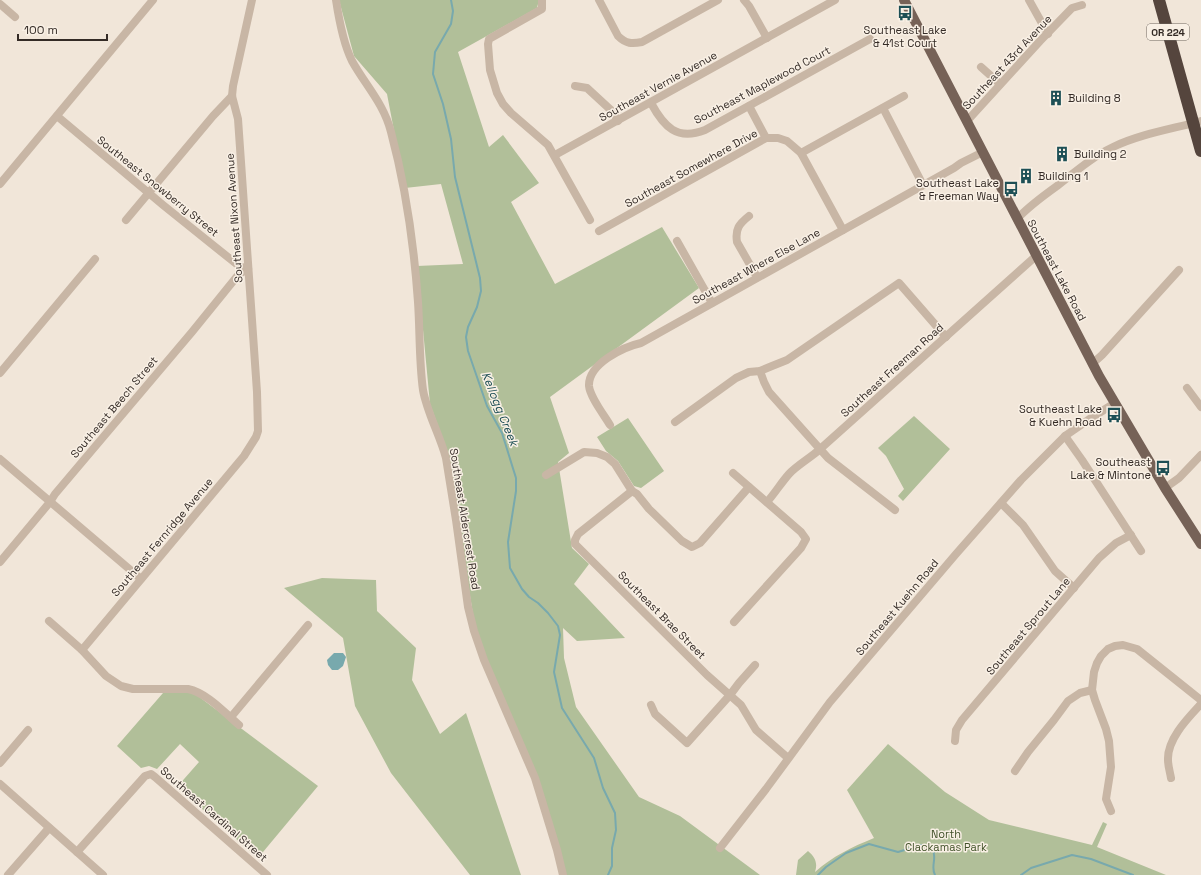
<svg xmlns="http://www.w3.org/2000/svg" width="1201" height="875" viewBox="0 0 1201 875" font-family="'Space Grotesk',sans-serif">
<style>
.green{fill:#b1bf99}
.water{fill:#78a9ad}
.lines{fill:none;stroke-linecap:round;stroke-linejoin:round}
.stream{stroke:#78a9ad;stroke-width:2}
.minor{stroke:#c8b6a5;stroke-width:8}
.major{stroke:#766257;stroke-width:10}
.highway{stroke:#55453d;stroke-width:12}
.labels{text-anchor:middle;stroke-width:3;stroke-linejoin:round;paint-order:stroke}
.shield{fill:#f9f0e5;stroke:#6f665f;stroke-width:1}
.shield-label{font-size:10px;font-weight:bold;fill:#342b26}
.poi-label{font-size:11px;fill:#342b26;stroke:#f9f0e5;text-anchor:start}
.street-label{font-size:11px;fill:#342b26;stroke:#f9f0e5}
.park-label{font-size:11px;fill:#42522a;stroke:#f9f0e5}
.water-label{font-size:12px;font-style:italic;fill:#1d4f55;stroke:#f9f0e5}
</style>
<rect width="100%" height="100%" fill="#f1e6d9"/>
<g class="green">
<path d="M339,0h200l-2,8 -79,44 31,95 14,-12 36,48 -28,19 44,82 107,-57 37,61 -149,109 19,56 -11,9 14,86 17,16 -15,20 51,54 -48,3 -14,-13 1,30 12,49 63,90 41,19 80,59h-195l-23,-83 -66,-160 -31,-187 -15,-41 -13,-138 46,-2 -22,-80 -36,4 -18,-94 -33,-38z"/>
<path d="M914,416l36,33 -47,52 -5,-5 6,-7 -18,-33 -8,-8z"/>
<path d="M628,418l36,53 -23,17 -7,-2 -16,-25 -12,-10 -9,-14z"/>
<path d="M322,578l54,2 1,31 39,37 -4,32 28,54 26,-21 55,162h-51l-79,-102 -36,-67 -12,-68 -59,-50z"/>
<path d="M163,693h31l124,93 -60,72 -81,-71 22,-25 -19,-18 -23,25 -8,-3 -8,2 -24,-22z"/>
<path d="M888,744l57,48 44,28 103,25 11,-23 4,2 -10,23 69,28h-370l2,-15 10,-9c7,6 10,12 7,21 18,-16 37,-25 59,-34l-27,-48z"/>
</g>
<path class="water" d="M334,653h9l3,4 -3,9 -5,4h-6l-4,-5 -1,-5z"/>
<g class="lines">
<g class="stream">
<path d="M451,0l2,11 -2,13 -16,28 -2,22 10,30 8,35 4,38 25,101 1,13 -4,16 -9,20 -2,10 2,14 19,55 15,27 14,45v13l-8,51 2,26 12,21 7,8 9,6 10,10 10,13 2,9 -6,37 8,36 32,50 9,30 12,25 1,17 -4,18v18l-4,9"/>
<path d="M818,875l8,-8 20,-14 23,-9 29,8 23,-7 11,2c6,11 -2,19 3,28"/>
<path d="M1021,875l10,-7 41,-13 19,4 42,16"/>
</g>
<g class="minor">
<path d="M336,0c3,20 7,43 16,61 14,25 32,43 39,71 15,56 23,113 27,170 2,29 1,59 5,88 4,23 17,45 23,68l10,62 12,87 6,24 10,29 51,118 22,72 6,25"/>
<path d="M542,0v9l-53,30 -1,5 2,26 7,23 6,11 8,9 37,32 42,75"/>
<path d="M599,0l19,36c8,8 14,8 24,6l76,-42"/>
<path d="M744,0l5,6 18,32"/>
<path d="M1029,0l19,34"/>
<path d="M0,4l15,13"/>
<path d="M981,67l19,17"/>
<path d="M575,86l12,2 26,24 5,9"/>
<path d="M651,103c13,24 26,38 54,27l165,-91"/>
<path d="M749,106l17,32"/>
<path d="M883,108l40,77"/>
<path d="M57,116l106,89 76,61 9,3"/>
<path d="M967,121l73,-80 32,-33 10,-3"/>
<path d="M801,153l103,-57"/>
<path d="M555,155l280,-155"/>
<path d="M0,184l153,-184"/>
<path d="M749,216c-10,8 -14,13 -12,26l20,35"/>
<path d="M1017,219c12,-13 26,-23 40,-33 18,-14 35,-29 56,-39 27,-13 59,-18 88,-26"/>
<path d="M126,220l87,-104 19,-20"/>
<path d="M599,231l167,-93h12l9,3 14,12 42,77"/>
<path d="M677,241l35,62"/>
<path d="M1092,364l10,-9 77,-85"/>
<path d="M760,371l4,11 5,10 59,66 67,52"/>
<path d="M0,373l95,-114"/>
<path d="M1187,388l14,19"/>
<path d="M675,422l61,-44 13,-6 11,-1 12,-5 15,-6 112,-77 47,54"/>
<path d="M610,425c-6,-10 -20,-28 -21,-39 -1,-22 34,-39 52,-43l313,-175 7,-5 22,-11"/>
<path d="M1065,436l17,24 59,91"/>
<path d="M0,459l141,120"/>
<path d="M733,473l68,59 5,7 -5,9 -67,74"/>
<path d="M546,475l38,-23 13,1 10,4 8,7 17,27 5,3 12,15 33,32 10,6 8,-4 49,-56"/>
<path d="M1165,488l14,-10 22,-23"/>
<path d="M632,491l-54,43 -3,6v4l132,131 34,30 15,25 32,28"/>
<path d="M767,502c8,-9 14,-19 22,-28 7,-8 21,-16 30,-24l217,-194"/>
<path d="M1001,503l22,22 32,46 19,17"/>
<path d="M0,562l50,-60 5,-8 137,-162 47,-58 9,-5"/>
<path d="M49,621l33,29 24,26 15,10 12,3h55c19,4 36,23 51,36"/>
<path d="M82,650l162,-194 12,-19 2,-6 -1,-39 -19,-273 -6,-23 1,-10 19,-86"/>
<path d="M651,705l4,9 32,29 43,-48 9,-12 16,-18"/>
<path d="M231,717l77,-92"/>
<path d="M955,741l1,-11 6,-10 137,-162 17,-15 15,-8"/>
<path d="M0,763l28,-33"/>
<path d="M1015,771l13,-19 26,-32 14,-19 12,-8 12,-3"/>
<path d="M1171,778c-1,-6 -3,-12 -3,-18 -1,-21 20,-42 33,-56"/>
<path d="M0,784l103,91"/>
<path d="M1111,811l-5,-12 5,-32 -2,-26 -3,-12 -11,-29 -3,-10 2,-18 3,-9 4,-7 7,-7 7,-3 8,-1 14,4 64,51"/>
<path d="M720,848l46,-59 64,-87 126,-148 65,-74 44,-44 26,-18 24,-15"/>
<path d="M77,852l68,-76 6,-2 4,3 112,98"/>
<path d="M8,875l41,-47"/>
</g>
<path class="major" d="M904,0l195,376 66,112 36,56"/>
<path class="highway" d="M1159,0l42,151"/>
</g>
<defs>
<symbol id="bus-bare" viewBox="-9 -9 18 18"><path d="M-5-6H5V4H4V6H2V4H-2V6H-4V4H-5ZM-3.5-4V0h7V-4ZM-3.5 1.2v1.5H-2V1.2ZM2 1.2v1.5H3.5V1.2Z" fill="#1d4f55" stroke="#f9f0e5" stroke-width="2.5" paint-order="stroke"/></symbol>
<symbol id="building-bare" viewBox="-9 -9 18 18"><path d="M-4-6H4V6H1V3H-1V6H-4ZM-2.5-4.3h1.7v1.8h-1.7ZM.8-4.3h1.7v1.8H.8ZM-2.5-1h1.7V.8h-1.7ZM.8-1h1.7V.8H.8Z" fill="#1d4f55" stroke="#f9f0e5" stroke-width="2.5" paint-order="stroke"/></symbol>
</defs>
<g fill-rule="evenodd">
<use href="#bus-bare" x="894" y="2" width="22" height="22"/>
<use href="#building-bare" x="1045" y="87" width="22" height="22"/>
<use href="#building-bare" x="1051" y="143" width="22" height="22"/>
<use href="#building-bare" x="1015" y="165" width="22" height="22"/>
<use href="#bus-bare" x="1000" y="178" width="22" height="22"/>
<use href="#bus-bare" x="1103" y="404" width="22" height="22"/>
<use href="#bus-bare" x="1152" y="457" width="22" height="22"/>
</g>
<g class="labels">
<rect class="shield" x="1147" y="24" width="42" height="16" rx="3"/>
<g class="shield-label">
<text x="1168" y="36">OR 224</text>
</g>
<g class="poi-label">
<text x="905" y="34" text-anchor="middle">Southeast Lake<tspan x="905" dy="13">&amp; 41st Court</tspan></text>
<text x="1068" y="102">Building 8</text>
<text x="1074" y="158">Building 2</text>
<text x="1038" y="180">Building 1</text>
<text x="999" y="187" text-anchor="end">Southeast Lake<tspan x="999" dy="13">&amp; Freeman Way</tspan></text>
<text x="1102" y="413" text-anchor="end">Southeast Lake<tspan x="1102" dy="13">&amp; Kuehn Road</tspan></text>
<text x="1151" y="466" text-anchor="end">Southeast<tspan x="1151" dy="13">Lake &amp; Mintone</tspan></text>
</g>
<g class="street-label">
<text transform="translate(1007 62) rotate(-47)" y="4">Southeast 43rd Avenue</text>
<text transform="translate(762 85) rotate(-28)" y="4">Southeast Maplewood Court</text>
<text transform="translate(658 86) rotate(-29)" y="4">Southeast Vernie Avenue</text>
<text transform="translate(691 168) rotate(-29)" y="4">Southeast Somewhere Drive</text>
<text transform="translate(158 186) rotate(39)" y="4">Southeast Snowberry Street</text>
<text transform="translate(234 218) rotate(-94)" y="4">Southeast Nixon Avenue</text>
<text transform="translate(756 266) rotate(-29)" y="4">Southeast Where Else Lane</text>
<text transform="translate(1057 270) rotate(62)" y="4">Southeast Lake Road</text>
<text transform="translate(892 370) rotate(-42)" y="4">Southeast Freeman Road</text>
<text transform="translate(114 407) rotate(-50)" y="4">Southeast Beech Street</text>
<text transform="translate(465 519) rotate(81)" y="4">Southeast Aldercrest Road</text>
<text transform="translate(162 537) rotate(-50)" y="4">Southeast Fernridge Avenue</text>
<text transform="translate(897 607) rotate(-50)" y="4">Southeast Kuehn Road</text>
<text transform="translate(662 615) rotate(45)" y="4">Southeast Brae Street</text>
<text transform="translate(1028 626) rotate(-50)" y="4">Southeast Sprout Lane</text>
<text transform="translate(214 814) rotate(41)" y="4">Southeast Cardinal Street</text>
</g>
<g class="park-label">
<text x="946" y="838">North<tspan x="946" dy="13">Clackamas Park</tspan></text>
</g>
<g class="water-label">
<text transform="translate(500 409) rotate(68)" y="4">Kellogg Creek</text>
</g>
</g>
<path d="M18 34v6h89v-6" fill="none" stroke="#342b26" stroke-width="2"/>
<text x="24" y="34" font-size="12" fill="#342b26" stroke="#f9f0e5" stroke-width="3" paint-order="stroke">100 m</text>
</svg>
